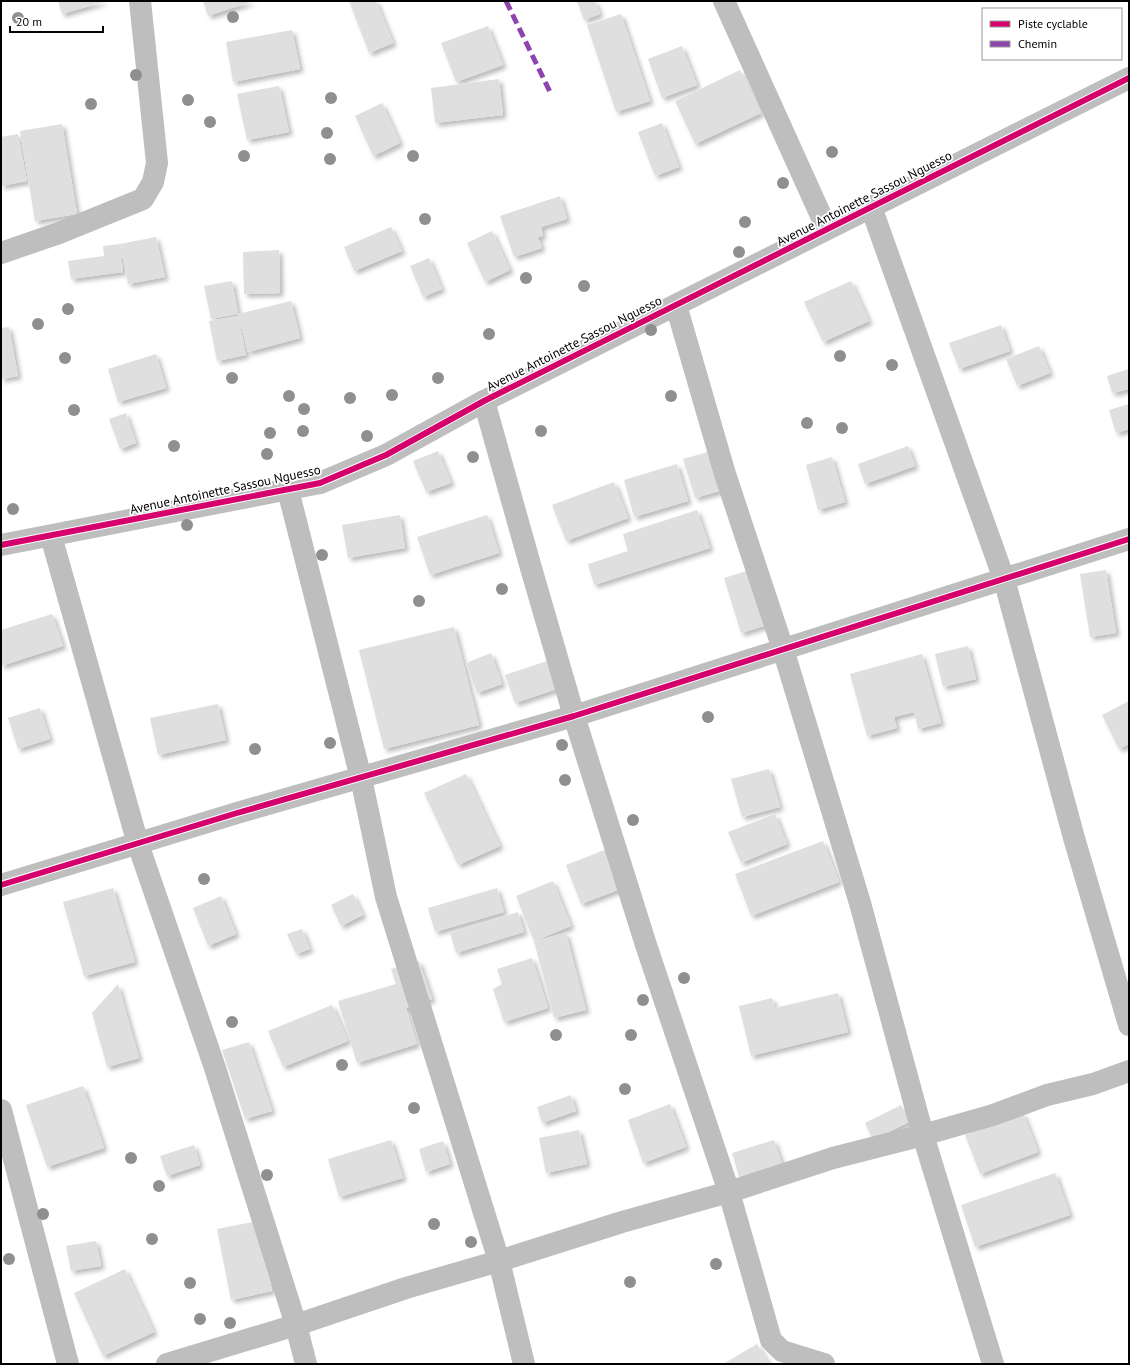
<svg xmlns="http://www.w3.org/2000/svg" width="1130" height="1365" viewBox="0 0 1130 1365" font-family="'PT Sans',sans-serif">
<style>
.building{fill:#dfdfdf;filter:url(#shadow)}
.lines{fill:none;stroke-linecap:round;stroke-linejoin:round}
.minor{stroke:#bebebe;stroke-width:22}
.tertiary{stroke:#bebebe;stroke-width:22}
.quiet{stroke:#8e44ad;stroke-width:5;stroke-dasharray:10 5;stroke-linecap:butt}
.cycleway-casing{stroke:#fff;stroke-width:8}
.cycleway{stroke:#d6006c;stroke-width:6}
.tree{fill:#8f8f8f}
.labels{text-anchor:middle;stroke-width:3.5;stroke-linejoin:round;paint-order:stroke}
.street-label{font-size:13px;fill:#000;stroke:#fff}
</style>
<defs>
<filter id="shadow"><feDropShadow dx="3.5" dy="3.5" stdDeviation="2" flood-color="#0004"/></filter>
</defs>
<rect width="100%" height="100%" fill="#fff"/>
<g class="building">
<path d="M58,1h48l-44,13z"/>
<path d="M203,1h50l-45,15z"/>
<path d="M349,1h27l17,42 -24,10z"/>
<path d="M577,1h18l5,13 -16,6z"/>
<path d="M621,14l29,87 -34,11 -29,-87z"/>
<path d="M488,26l15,39 -47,17 -15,-39z"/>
<path d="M292,30l8,39 -67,13 -7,-40z"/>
<path d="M682,46l15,39 -35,13 -14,-39z"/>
<path d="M740,70l21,43 -66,31 -20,-43z"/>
<path d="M499,79l4,36 -68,8 -4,-35z"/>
<path d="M279,86l10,46 -42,8 -10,-46z"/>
<path d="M382,103l18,40 -27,13 -18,-40z"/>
<path d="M662,123l17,44 -24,9 -17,-44z"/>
<path d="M62,124l15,90 -42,7 -15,-90z"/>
<path d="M18,134l9,47 -26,5v-49z"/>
<path d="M560,196l7,23 -26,8 2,9 -5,1 4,11 -28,9 -14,-41z"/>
<path d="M391,227l11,24 -48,20 -10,-24z"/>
<path d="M492,231l18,39 -25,12 -18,-39z"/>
<path d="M156,237l9,40 -37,7 -8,-40z"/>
<path d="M120,244l3,28 -52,7 -3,-18 36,-5 -1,-10z"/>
<path d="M279,250l1,43 -36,1 -1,-42z"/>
<path d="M429,258l13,31 -19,8 -13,-31z"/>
<path d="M232,281l6,33 -27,5 -7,-33z"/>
<path d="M851,281l18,40 -46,21 -19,-40z"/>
<path d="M291,301l9,37 -52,14 -10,-38z"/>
<path d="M238,316l8,39 -29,6 -8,-40z"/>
<path d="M1001,325l9,26 -51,18 -10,-26z"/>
<path d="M9,327l9,49 -17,3v-51z"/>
<path d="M1039,346l11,27 -33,13 -11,-27z"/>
<path d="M156,354l10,34 -48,14 -10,-33z"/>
<path d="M1129,369v20l-17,4 -5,-17z"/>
<path d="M1129,404v25l-13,4 -7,-23z"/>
<path d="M126,413l10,30 -16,6 -11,-30z"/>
<path d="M908,446l7,20 -50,18 -7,-20z"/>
<path d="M438,451l13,32 -25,9 -13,-31z"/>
<path d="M711,451l12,39 -28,8 -12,-39z"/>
<path d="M832,457l13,45 -27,8 -12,-45z"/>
<path d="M677,464l11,37 -54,16 -10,-37z"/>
<path d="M614,482l14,36 -62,23 -14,-36z"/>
<path d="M697,510l13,38 -116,37 -6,-21 40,-13 -5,-17z"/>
<path d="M400,515l5,33 -57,10 -6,-33z"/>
<path d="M487,515l12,38 -69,22 -13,-38z"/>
<path d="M750,570l17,55 -26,8 -17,-55z"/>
<path d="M1106,570l10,63 -26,4 -10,-63z"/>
<path d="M52,614l11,32 -62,20v-36z"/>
<path d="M454,627l25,98 -95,24 -25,-99z"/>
<path d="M968,646l8,33 -33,8 -8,-33z"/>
<path d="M491,653l11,31 -25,9 -11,-30z"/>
<path d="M922,654l19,69 -23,6 -4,-17 -20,5 3,11 -30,8 -17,-62z"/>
<path d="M547,661l10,28 -42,14 -10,-28z"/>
<path d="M1129,701v43l-10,5 -17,-34z"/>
<path d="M218,704l8,36 -68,15 -8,-37z"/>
<path d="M40,708l10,31 -32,10 -10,-31z"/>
<path d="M769,769l11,38 -38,10 -11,-38z"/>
<path d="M466,774l34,72 -42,19 -34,-72z"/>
<path d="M775,814l12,30 -46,19 -13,-31z"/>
<path d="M823,841l16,41 -88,34 -16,-42z"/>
<path d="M607,849l16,39 -42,16 -15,-39z"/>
<path d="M553,881l18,45 -37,15 -18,-45z"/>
<path d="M113,888l22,74 -51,14 -21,-74z"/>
<path d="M497,888l7,24 -69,20 -7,-24z"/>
<path d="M353,894l10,21 -22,11 -10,-21z"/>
<path d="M221,896l15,38 -28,12 -15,-38z"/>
<path d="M518,912l6,20 -68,21 -6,-20z"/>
<path d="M302,929l8,20 -14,5 -9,-20z"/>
<path d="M566,933l20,77 -32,8 -20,-77z"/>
<path d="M532,958l16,50 -44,14 -11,-33 9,-5 -5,-15z"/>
<path d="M419,961l13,38 -26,9 11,36 -60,19 -19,-62 58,-17 -5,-15z"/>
<path d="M118,984l21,74 -32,9 -15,-54z"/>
<path d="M838,993l10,39 -97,24 -12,-50 33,-8 3,10z"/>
<path d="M332,1005l16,36 -65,26 -15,-36z"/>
<path d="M249,1042l23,69 -27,8 -23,-69z"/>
<path d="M83,1086l21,62 -57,19 -21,-62z"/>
<path d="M571,1095l5,16 -34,12 -5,-16z"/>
<path d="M670,1104l16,43 -43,16 -15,-43z"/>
<path d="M901,1105l8,17 -36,18 -8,-17z"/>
<path d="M1023,1113l15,39 -58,22 -15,-39z"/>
<path d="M579,1130l8,34 -41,9 -7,-35z"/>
<path d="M391,1140l12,38 -64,19 -11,-38z"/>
<path d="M774,1140l8,24 -43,13 -7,-24z"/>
<path d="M443,1141l7,23 -24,8 -7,-23z"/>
<path d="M194,1145l6,20 -33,11 -7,-20z"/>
<path d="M1055,1173l15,42 -95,32 -14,-42z"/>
<path d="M258,1221l14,70 -41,9 -14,-71z"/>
<path d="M96,1241l5,25 -30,5 -5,-25z"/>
<path d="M125,1269l29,63 -51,24 -29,-63z"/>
<path d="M757,1344l12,20h-46z"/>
</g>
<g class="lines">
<g class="minor">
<path d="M724,1l103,228"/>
<path d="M871,207l133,372 70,259 55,187"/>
<path d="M1,253l58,-20 84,-34 10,-17 4,-19 -17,-162"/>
<path d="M676,305l49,169 58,175 77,254 63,232 70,229"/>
<path d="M484,401l47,167 43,148 72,229 83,247 42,148 11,11 42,13"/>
<path d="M320,483l66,-28 98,-54 645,-323"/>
<path d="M288,490l73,288 25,119 113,364 25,103"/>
<path d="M51,536l87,308 76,221 82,260 10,39"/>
<path d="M1,885l236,-72 337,-97 555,-177"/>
<path d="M1,1110l67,254"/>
<path d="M167,1364l129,-39 110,-37 93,-27 123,-39 107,-30 104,-34 90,-23 70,-20 54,-20 46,-11 36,-13"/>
</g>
<path class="tertiary" d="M1,545l319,-62"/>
<path class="quiet" d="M506,1l45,93"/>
<defs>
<g id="cycleway">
<path d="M1,545l319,-62 66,-28 98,-54 645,-323"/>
<path d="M1,885l236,-72 337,-97 555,-177"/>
</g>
</defs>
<use href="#cycleway" class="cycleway-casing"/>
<use href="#cycleway" class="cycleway"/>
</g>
<g class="tree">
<circle cx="233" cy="17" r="6"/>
<circle cx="18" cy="18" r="6"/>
<circle cx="136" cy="75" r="6"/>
<circle cx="331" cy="98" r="6"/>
<circle cx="188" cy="100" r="6"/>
<circle cx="91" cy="104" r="6"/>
<circle cx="210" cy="122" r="6"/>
<circle cx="327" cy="133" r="6"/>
<circle cx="832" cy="152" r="6"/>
<circle cx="244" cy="156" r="6"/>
<circle cx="413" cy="156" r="6"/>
<circle cx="330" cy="159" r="6"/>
<circle cx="783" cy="183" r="6"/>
<circle cx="425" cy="219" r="6"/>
<circle cx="745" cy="222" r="6"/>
<circle cx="739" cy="252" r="6"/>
<circle cx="526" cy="278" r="6"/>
<circle cx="584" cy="286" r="6"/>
<circle cx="68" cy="309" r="6"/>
<circle cx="38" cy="324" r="6"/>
<circle cx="651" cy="330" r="6"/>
<circle cx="489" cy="334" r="6"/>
<circle cx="840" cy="356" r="6"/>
<circle cx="65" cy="358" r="6"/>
<circle cx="892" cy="365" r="6"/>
<circle cx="232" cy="378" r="6"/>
<circle cx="438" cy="378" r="6"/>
<circle cx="392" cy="395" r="6"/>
<circle cx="289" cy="396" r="6"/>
<circle cx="671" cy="396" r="6"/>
<circle cx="350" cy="398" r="6"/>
<circle cx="304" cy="409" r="6"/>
<circle cx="74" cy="410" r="6"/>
<circle cx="807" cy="423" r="6"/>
<circle cx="842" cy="428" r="6"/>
<circle cx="303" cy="431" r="6"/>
<circle cx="541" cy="431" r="6"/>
<circle cx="270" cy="433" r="6"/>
<circle cx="367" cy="436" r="6"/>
<circle cx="174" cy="446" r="6"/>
<circle cx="267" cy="454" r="6"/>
<circle cx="473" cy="457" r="6"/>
<circle cx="13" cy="509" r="6"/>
<circle cx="187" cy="525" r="6"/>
<circle cx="322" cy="555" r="6"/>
<circle cx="502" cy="589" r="6"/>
<circle cx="419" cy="601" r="6"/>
<circle cx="708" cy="717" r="6"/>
<circle cx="330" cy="743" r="6"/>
<circle cx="562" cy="745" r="6"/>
<circle cx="255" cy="749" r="6"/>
<circle cx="565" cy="780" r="6"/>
<circle cx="633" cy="820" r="6"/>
<circle cx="204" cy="879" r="6"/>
<circle cx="684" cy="978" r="6"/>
<circle cx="643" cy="1000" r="6"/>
<circle cx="232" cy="1022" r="6"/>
<circle cx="556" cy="1035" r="6"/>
<circle cx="631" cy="1035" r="6"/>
<circle cx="342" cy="1065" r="6"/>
<circle cx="625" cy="1089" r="6"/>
<circle cx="414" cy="1108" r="6"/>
<circle cx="131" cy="1158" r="6"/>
<circle cx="267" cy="1175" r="6"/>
<circle cx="159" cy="1186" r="6"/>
<circle cx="43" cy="1214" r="6"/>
<circle cx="434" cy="1224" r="6"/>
<circle cx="152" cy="1239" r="6"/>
<circle cx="471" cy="1242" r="6"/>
<circle cx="9" cy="1259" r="6"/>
<circle cx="716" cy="1264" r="6"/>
<circle cx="630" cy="1282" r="6"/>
<circle cx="190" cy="1283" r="6"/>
<circle cx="200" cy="1319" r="6"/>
<circle cx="230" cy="1323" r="6"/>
</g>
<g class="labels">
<g class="street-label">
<text transform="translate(864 198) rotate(-27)" y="5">Avenue Antoinette Sassou Nguesso</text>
<text transform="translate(574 343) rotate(-27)" y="5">Avenue Antoinette Sassou Nguesso</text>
<text transform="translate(225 489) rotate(-12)" y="5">Avenue Antoinette Sassou Nguesso</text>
</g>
</g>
<rect width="1130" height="1365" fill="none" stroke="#000000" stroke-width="4"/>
<rect x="982" y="8" width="140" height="52" fill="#ffffff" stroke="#999999"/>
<rect x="990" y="21" width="20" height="6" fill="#d6006c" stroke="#999999"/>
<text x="1018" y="28" font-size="12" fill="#000000">Piste cyclable</text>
<rect x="990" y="41" width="20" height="6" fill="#8e44ad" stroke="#999999"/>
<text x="1018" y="48" font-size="12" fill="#000000">Chemin</text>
<path d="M10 26v6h93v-6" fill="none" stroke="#000000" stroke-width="2"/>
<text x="16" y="26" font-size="12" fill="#000000" stroke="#ffffff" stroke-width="3" paint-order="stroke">20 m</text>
</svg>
